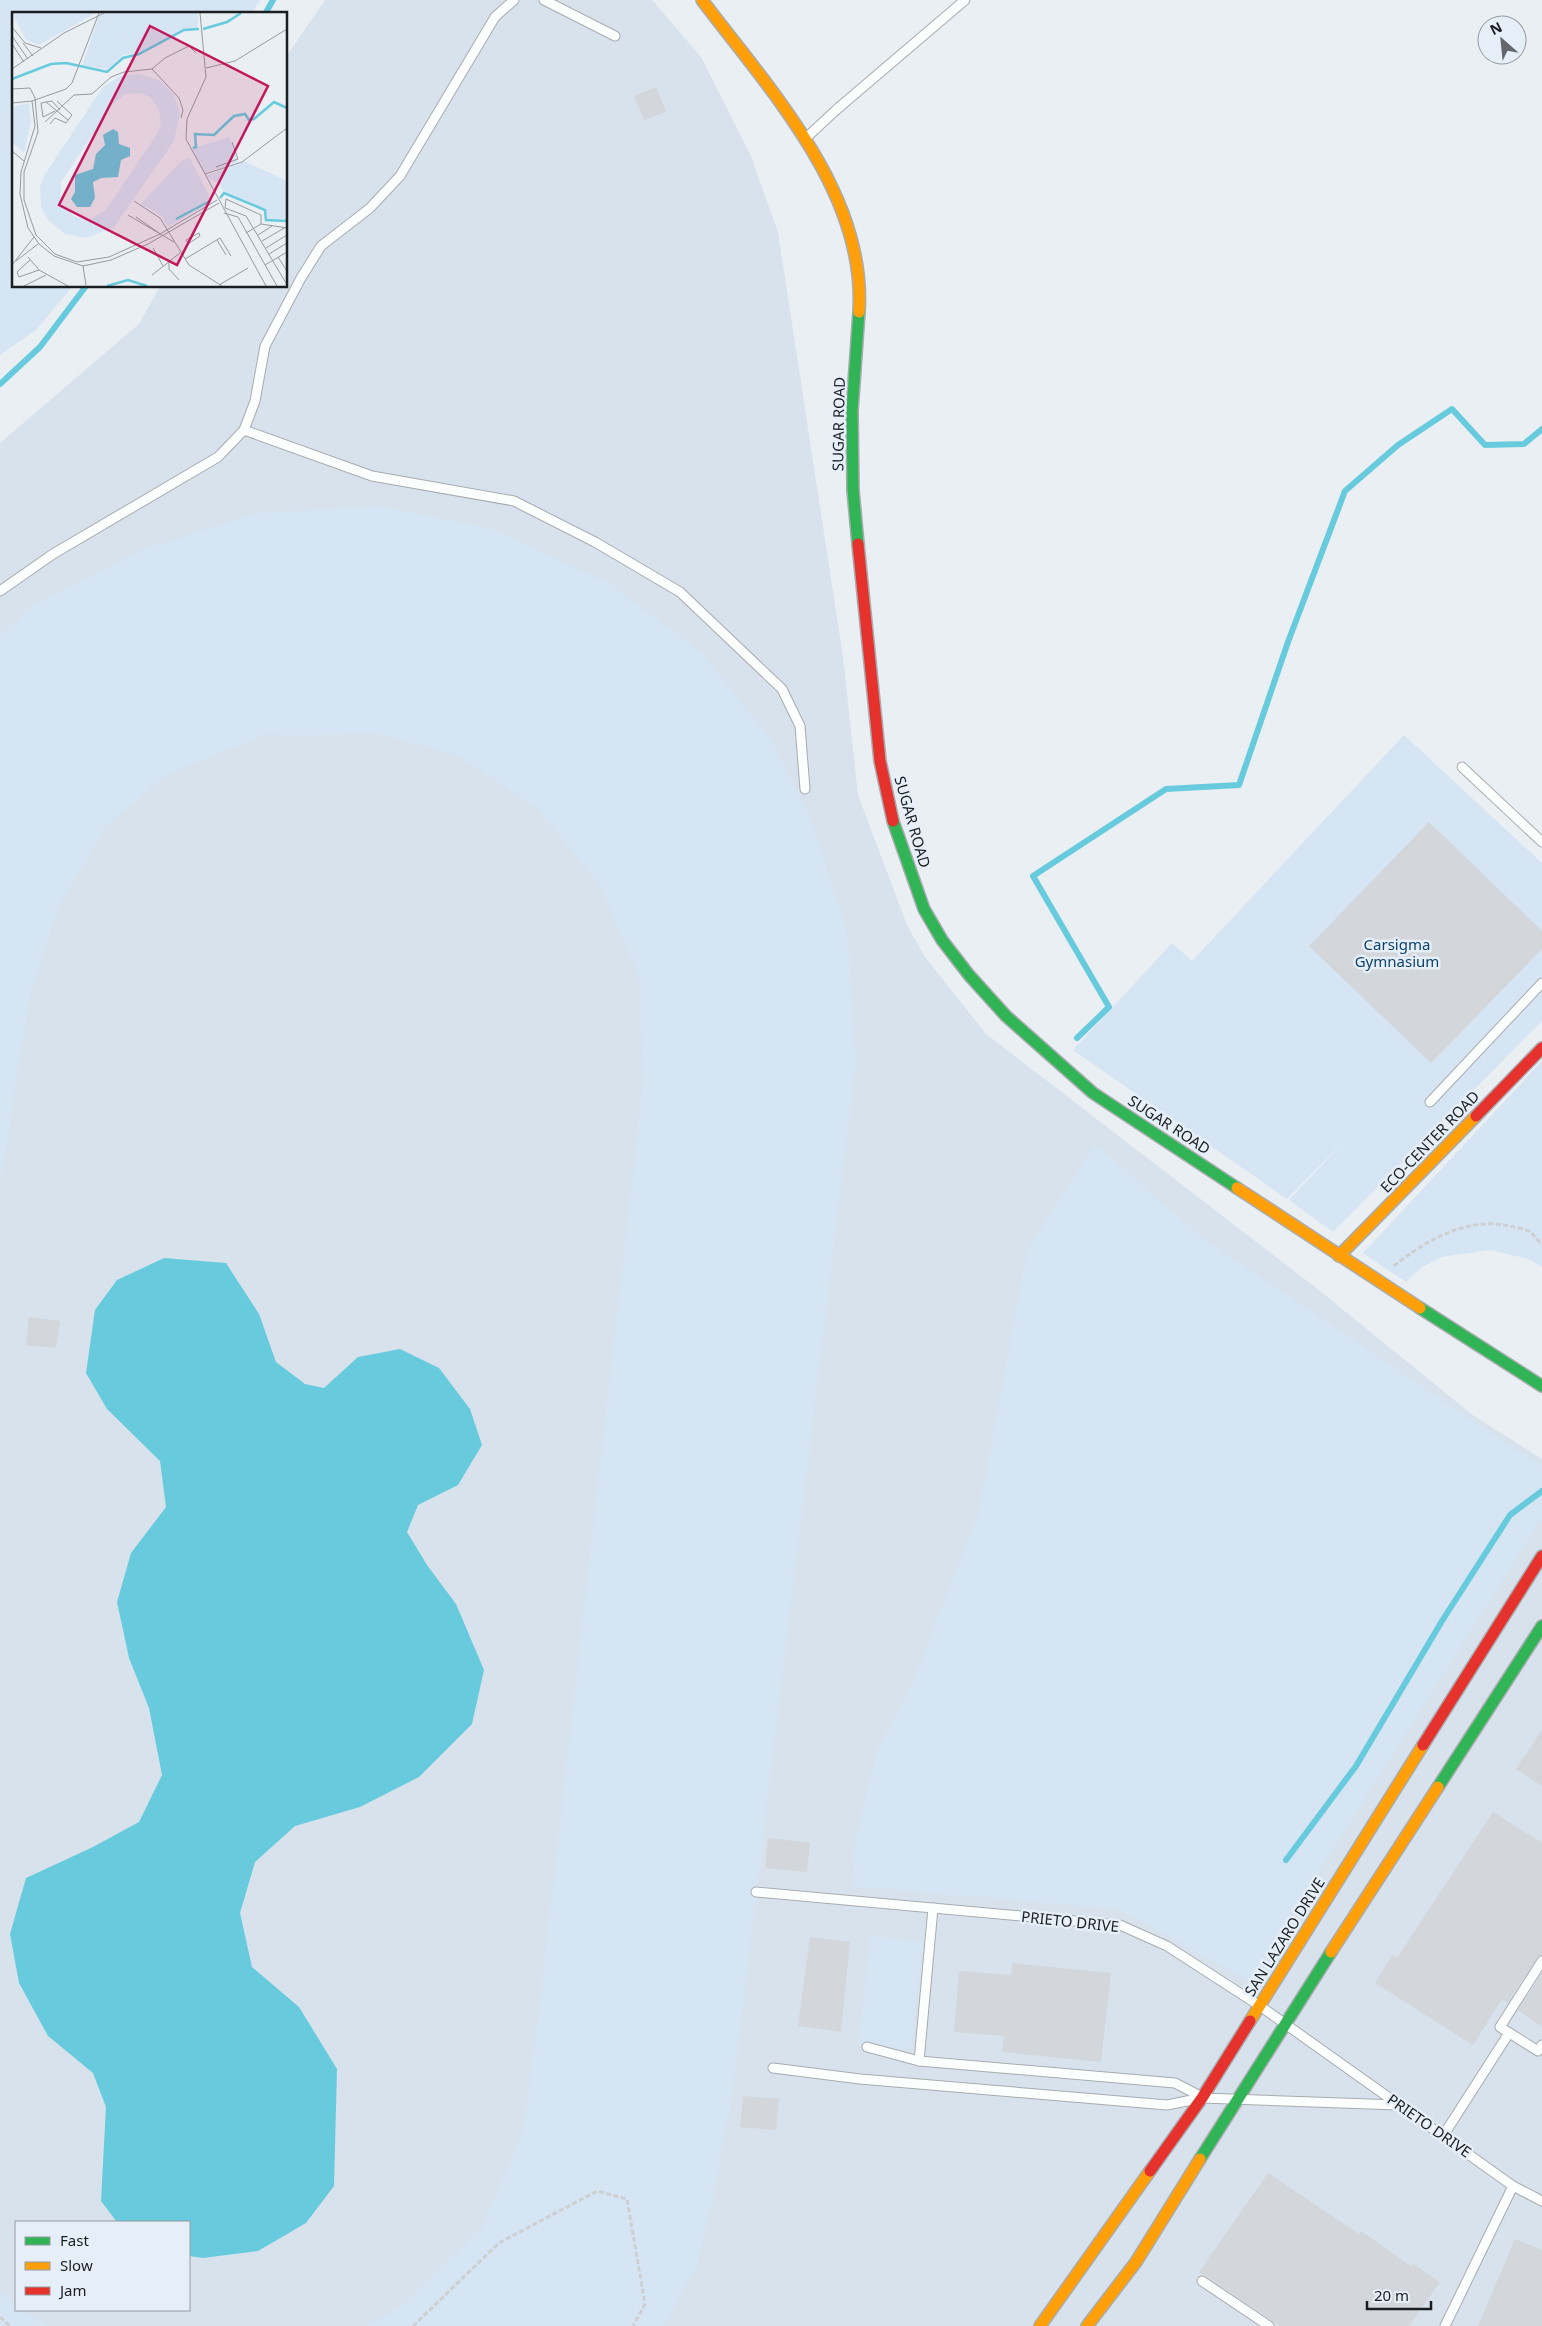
<svg xmlns="http://www.w3.org/2000/svg" width="1542" height="2326" viewBox="0 0 1542 2326" font-family="'Noto Sans',sans-serif">
<style>
.built{fill:#d7e2ec;fill-rule:evenodd}
.green{fill:#d5e5f4}
.water{fill:#67cbdd}
.lines{fill:none;stroke-linecap:round;stroke-linejoin:round}
.stream{stroke:#67cbdd;stroke-width:6}
.building{fill:#d3d6da}
.lane-casing{stroke:#a8acb0;stroke-width:11}
.fast-casing{stroke:#a8acb0;stroke-width:14}
.slow-casing{stroke:#a8acb0;stroke-width:14}
.jam-casing{stroke:#a8acb0;stroke-width:14}
.path{stroke:#cdcfd0;stroke-width:3;stroke-dasharray:5 2.5;stroke-linecap:butt}
.lane{stroke:#fcfdfd;stroke-width:9}
.fast{stroke:#30b455;stroke-width:11}
.slow{stroke:#ff9f0a;stroke-width:11}
.jam{stroke:#e5322d;stroke-width:11}
.labels{text-anchor:middle;stroke-width:5;stroke-linejoin:round;paint-order:stroke}
.street-label{font-size:15px;fill:#1b1e21;stroke:#e6eff8}
.park-label{font-size:15px;fill:#0e426b;stroke:#e6eff8}
.inset-river{fill:none;stroke:#67cbdd;stroke-width:2.5}
.inset-road{fill:none;stroke:#979ba0;stroke-width:1}
.view{fill:#c2185b;fill-opacity:0.15;stroke:#c2185b;stroke-width:2.5}
.inset-edge{fill:none;stroke:#1b1e21;stroke-width:2.5}
</style>
<rect width="100%" height="100%" fill="#eaeff4"/>
<path class="built" d="M325,0h327l49,57 49,97 28,78 65,425 15,138 49,130 18,32 61,77 334,257 154,125 68,43v867h-1542v-1883l139,-119 21,-38h126v-229zM16,2222h173v88h-173z"/>
<g class="green">
<path d="M0,0h260l-9,14h-237v272h59l-37,44 -36,25z"/>
<path d="M378,506l115,23 116,54 94,71 66,82 44,88 35,113 8,125 -123,1027 -20,109 -17,69 -32,59h-298l39,-23 78,-77 40,-95 14,-104 106,-945 -4,-105 -39,-91 -62,-77 -82,-54 -76,-21 -117,1 -99,42 -60,52 -47,81 -28,90 -29,185v-549l34,-31 108,-55 110,-36z"/>
<path d="M1404,735l138,128v158l-209,211 -44,-32 62,-66 -64,65 -214,-149 99,-107 20,18z"/>
<path d="M1542,1061v206l-13,-8 -39,-9 -49,7 -20,11 -15,14 -43,-29z"/>
<path d="M1095,1144l109,95 338,228v51l-293,464 -105,-60 -26,-13 -265,-23 2,-42 22,-94 34,-63 68,-175 48,-262z"/>
<path d="M871,1936l52,6 -12,108 -53,-6z"/>
<path d="M0,2292l16,13v5h6l26,16h-48z"/>
</g>
<path class="water" d="M164,1258l62,5 33,51 17,48 29,22 19,4 34,-31 42,-8 39,19 31,41 12,36 -24,40 -40,20 -11,27 20,33 29,39 28,66 -12,54 -53,53 -59,30 -65,19 -40,36 -15,51 12,54 47,40 38,62 -3,117 -28,37 -48,28 -55,7 -14,-2v-34h-72l-16,-21 5,-94 -13,-34 -45,-37 -29,-53 -9,-49 16,-56 67,-31 46,-25 23,-47 -13,-67 -20,-50 -12,-56 14,-49 35,-46 -6,-46 -53,-52 -21,-36 9,-63 22,-30z"/>
<g class="lines">
<g class="stream">
<path d="M265,14l8,-14"/>
<path d="M0,384l40,-37 46,-61"/>
<path d="M1077,1038l32,-31 -76,-131 133,-87 73,-4 49,-143 57,-151 53,-46 54,-36 33,36 39,-1 18,-15"/>
<path d="M1286,1860l70,-94 86,-145 68,-106 32,-24"/>
</g>
</g>
<g class="building">
<path d="M656,87l10,25 -22,8 -10,-24z"/>
<path d="M1429,822l113,109v18l-111,114 -122,-117z"/>
<path d="M29,1317l31,4 -4,27 -30,-3z"/>
<path d="M1542,1730v56l-26,-17z"/>
<path d="M1493,1812l49,31v112l-5,3 -29,45 -6,-4 -29,46 -98,-62 17,-28 5,3z"/>
<path d="M768,1838l42,5 -3,29 -42,-4z"/>
<path d="M810,1937l40,5 -9,90 -43,-6z"/>
<path d="M1012,1963l99,10 -10,89 -99,-10 2,-16 -50,-4 5,-61 52,4z"/>
<path d="M1542,1973v54l-24,-17z"/>
<path d="M743,2096l36,3 -3,31 -36,-3z"/>
<path d="M1268,2173l91,61 2,-3 51,36 1,-3 27,18 -31,44h-129l-81,-54z"/>
<path d="M1515,2239l27,11v76h-64z"/>
</g>
<g class="lines">
<defs>
<g id="lane">
<path d="M544,0l71,36"/>
<path d="M806,138l30,-28 129,-110"/>
<path d="M244,430l128,46 142,25 81,41 85,50 102,97 18,37 5,63"/>
<path d="M0,591l53,-37 165,-97 26,-27 11,-29 10,-55 36,-68 20,-32 49,-38 30,-32 95,-159 19,-17"/>
<path d="M1462,767l80,75"/>
<path d="M1430,1102l112,-119"/>
<path d="M756,1892l364,33 47,21 93,60 253,180 29,15"/>
<path d="M1542,1961l-42,66 38,24 4,-6"/>
<path d="M867,2047l52,14 256,22 27,14"/>
<path d="M919,2061l14,-153"/>
<path d="M773,2068l87,11 307,26 35,-7 196,7"/>
<path d="M1443,2136l66,-103"/>
<path d="M1202,2281l67,45"/>
<path d="M1445,2326l68,-140"/>
</g>
<g id="fast">
<path d="M858,544l-5,-54 -1,-79 7,-99"/>
<path d="M893,821l31,88 18,31 27,35 37,41 87,77 144,95"/>
<path d="M1420,1308l122,78"/>
<path d="M1438,1787l104,-161"/>
<path d="M1200,2159l131,-207"/>
</g>
<g id="slow">
<path d="M702,0c67,89 165,193 157,312"/>
<path d="M1237,1188l183,120"/>
<path d="M1339,1256l137,-140"/>
<path d="M1331,1952l107,-165"/>
<path d="M1250,2021l173,-276"/>
<path d="M1040,2326l110,-155"/>
<path d="M1087,2326l49,-64 64,-103"/>
</g>
<g id="jam">
<path d="M858,544l22,217 13,60"/>
<path d="M1476,1116l66,-68"/>
<path d="M1423,1745l119,-189"/>
<path d="M1150,2171l52,-73 48,-77"/>
</g>
</defs>
<use href="#lane" class="lane-casing"/>
<use href="#fast" class="fast-casing"/>
<use href="#slow" class="slow-casing"/>
<use href="#jam" class="jam-casing"/>
<g class="path">
<path d="M1394,1266c33,-27 77,-51 120,-39 4,1 11,2 15,4 5,3 9,10 13,14"/>
<path d="M0,2317l10,9"/>
<path d="M413,2326l86,-83 98,-52 30,8 18,105 -12,22"/>
</g>
<use href="#lane" class="lane"/>
<use href="#fast" class="fast"/>
<use href="#slow" class="slow"/>
<use href="#jam" class="jam"/>
</g>
<g class="labels">
<g class="street-label">
<text transform="translate(839 424) rotate(-89)" y="5">SUGAR ROAD</text>
<text transform="translate(912 822) rotate(74)" y="5">SUGAR ROAD</text>
<text transform="translate(1169 1125) rotate(33)" y="5">SUGAR ROAD</text>
<text transform="translate(1430 1142) rotate(-46)" y="5">ECO-CENTER ROAD</text>
<text transform="translate(1070 1922) rotate(6)" y="5">PRIETO DRIVE</text>
<text transform="translate(1285 1937) rotate(-58)" y="5">SAN LAZARO DRIVE</text>
<text transform="translate(1429 2126) rotate(35)" y="5">PRIETO DRIVE</text>
</g>
<g class="park-label">
<text x="1397" y="950">Carsigma<tspan x="1397" dy="17">Gymnasium</tspan></text>
</g>
</g>
<g transform="translate(12 12)">
<rect width="275" height="275" fill="#eaeff4"/>
<path d="M0,1h84l-57,32 -13,-5zM94,1h92v16h-15l-36,21 -24,5 -15,14 -26,-3 17,-50zM127,62l20,6 15,15 6,18 -6,28 -60,86 -28,11 -21,-4 -17,-14 -7,-13 -1,-20 5,-13 58,-87 17,-11zM129,81l9,4 9,12 2,17 -4,8 -51,76 -15,9 -16,-2 -15,-15 1,-20 52,-78 12,-10zM17,91l2,18 -7,32 -12,-11v-35zM217,125l9,25 -34,11 -13,-24zM177,145l23,44 -44,26 -7,-11 -20,-12 39,-42zM232,149l43,20v40l-21,-2v-9l-40,-15 -8,-12 -13,-7z" fill="#d5e5f4" fill-rule="evenodd"/>
<path d="M101,117l5,3 1,12 11,4v8l-9,4 -3,17 -17,1 -8,4 2,16 -5,9h-13l-6,-8 4,-7v-17l18,-6 3,-15 9,-9 -2,-10z" fill="#67cbdd"/>
<path class="inset-river" d="M191,17l24,-7 14,-9M0,67l39,-15 15,-1 41,9 16,-14 16,-4 45,-24 15,-1M181,136l3,-1 -1,-13 19,1 20,-19 11,-2 4,6 5,-1 20,-17 13,6M208,186l4,-5 41,17 1,10 21,1M164,207l34,-18M95,274l21,-6 19,6"/>
<path class="inset-road" d="M188,1l6,64 -19,42 -1,20 80,147M0,15l13,16 16,5M0,24l16,23M11,31l10,13M0,32l12,18M194,56l29,-7 52,-32M0,57l52,-36 40,-20M140,57l27,29 4,12 -2,8M0,77l18,-1 5,10M23,86l3,34 -14,40v28l12,35 19,19 22,8 32,-5 51,-23 57,-34M20,89l3,25 -14,46 -1,22 8,34 11,16 15,12 29,10 28,-6 37,-16 71,-41M20,89l34,-12 6,-6 27,-70M34,90l22,18M0,91l20,-2M43,99l-12,6 -2,-14 11,-2 8,9M33,110l29,-27 18,-1 19,-17 13,-5 28,-3 13,-11 24,-12 7,7M38,112l5,-6 11,5 6,-8 -15,-14M220,130l6,17M0,139l12,10M204,155l22,-8M193,162l37,-12 45,-34M122,189l26,17 29,47 33,21M212,201l14,4 39,69M116,203l46,27M249,203l-35,-16 -1,9 21,8 40,67M249,203v9l26,4M124,205l23,16M234,221l15,-9M246,223l14,-9M205,228l9,15M250,229l24,-14M176,232l-2,-4 13,-7M176,232l12,-8 -1,-3M141,236l10,18M254,236l21,-13M257,242l18,-11M16,245l11,13 29,16M266,245l9,14M173,247l35,-21 11,18M18,248l-13,12 2,5 20,-7M4,249l22,-17M157,250v7l10,11M0,253l22,-28M253,253l22,-13M71,254l3,19M140,263l28,-22M207,273l29,-17M12,274l22,-11"/>
<path class="view" d="M138,14l118,60 -91,179 -118,-60z"/>
<rect width="275" height="275" class="inset-edge"/>
</g>
<rect x="15" y="2221" width="175" height="90" fill="#e6eff8" stroke="#959ba2"/>
<rect x="25" y="2237" width="25" height="8" fill="#30b455" stroke="#959ba2"/>
<text x="60" y="2246" font-size="15" fill="#1b1e21">Fast</text>
<rect x="25" y="2262" width="25" height="8" fill="#ff9f0a" stroke="#959ba2"/>
<text x="60" y="2271" font-size="15" fill="#1b1e21">Slow</text>
<rect x="25" y="2287" width="25" height="8" fill="#e5322d" stroke="#959ba2"/>
<text x="60" y="2296" font-size="15" fill="#1b1e21">Jam</text>
<g transform="translate(1502 40) rotate(333)"><circle r="24" fill="#e6eff8" stroke="#959ba2"/>
<path d="M0-4L9 19L0 12L-9 19Z" fill="#63676b"/>
<text y="-8" font-size="14" font-weight="bold" text-anchor="middle" fill="#1b1e21">N</text>
</g>
<path d="M1367 2301v8h64v-8" fill="none" stroke="#1b1e21" stroke-width="2.5"/>
<text x="1374" y="2301" font-size="15" fill="#1b1e21" stroke="#e6eff8" stroke-width="4" paint-order="stroke">20 m</text>
</svg>
